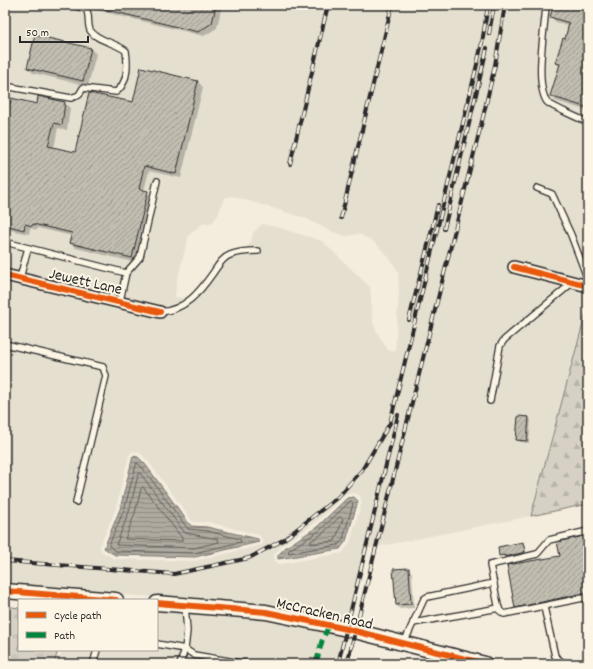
<svg xmlns="http://www.w3.org/2000/svg" width="593" height="669" viewBox="0 0 593 669" font-family="Dekko,sans-serif">
<style>
.built{fill:#e5dfd0;fill-rule:evenodd}
.forest{fill:url(#forest-firs);stroke:#807e78}
.park{fill:url(#park-tufts);stroke:#807e78}
.water{fill:url(#water-rules);stroke:#7a7771}
.shadow{fill:#0003}
.lines{fill:none;stroke-linecap:round;stroke-linejoin:round}
.shore{stroke:#605e5a;stroke-width:1}
.building{fill:url(#building-hatch);stroke:#2b2b2b}
.service-casing{stroke:#2b2b2b;stroke-width:8}
.minor-casing{stroke:#2b2b2b;stroke-width:14}
.tertiary-casing{stroke:#2b2b2b;stroke-width:17}
.service{stroke:#fcf5e5;stroke-width:5.5}
.minor{stroke:#fcf5e5;stroke-width:11}
.tertiary{stroke:#fcf5e5;stroke-width:14}
.rail-casing{stroke:#2b2b2b;stroke-width:4}
.rail{stroke:#fcf5e5;stroke-width:2.5;stroke-dasharray:8;stroke-linecap:butt}
.quiet{stroke:#00873e;stroke-width:5;stroke-dasharray:10 5;stroke-linecap:butt}
.cycleway-casing{stroke:#fcf5e5;stroke-width:8}
.cycleway{stroke:#e8590c;stroke-width:6}
.labels{text-anchor:middle;stroke-width:4;stroke-linejoin:round;paint-order:stroke}
.street-label{font-size:16px;fill:#2b2b2b;stroke:#fcf5e5}
</style>
<defs>
<pattern id="forest-firs" width="22" height="20" patternUnits="userSpaceOnUse"><rect width="22" height="20" fill="#d6d1c4"/><path d="M5 1l3.5 6h-7zM16 11l3.5 6h-7z" fill="#b8b4a9"/></pattern>
<pattern id="park-tufts" width="24" height="20" patternUnits="userSpaceOnUse"><rect width="24" height="20" fill="#d6d1c4"/><path d="M3 7l-1-3M5 7V3M7 7l1-3M15 17l-1-3M17 17v-4M19 17l1-3" fill="none" stroke="#b8b4a9"/></pattern>
<pattern id="water-rules" width="6" height="5" patternUnits="userSpaceOnUse"><rect width="6" height="5" fill="#afaaa0"/><path d="M0 2.5h6" fill="none" stroke="#8f8b83"/></pattern>
<pattern id="building-hatch" width="6" height="6" patternUnits="userSpaceOnUse"><rect width="6" height="6" fill="#c2bdb1"/><path d="M-1 1l2-2M0 6l6-6M5 7l2-2" fill="none" stroke="#9e9a90"/></pattern>
</defs>
<rect width="100%" height="100%" fill="#f4edde"/>
<filter id="ink" filterUnits="userSpaceOnUse"><feTurbulence type="fractalNoise" baseFrequency=".025" numOctaves="2"/><feDisplacementMap in="SourceGraphic" scale="8" xChannelSelector="R" yChannelSelector="G"/><feConvolveMatrix kernelMatrix="1 2 1 2 8 2 1 2 1" color-interpolation-filters="sRGB"/></filter>
<g filter="url(#ink)">
<g class="built">
<path d="M5,5h583v276l-77,-20 -3,10 80,21v13l-57,211 -165,33 -18,75 -173,-25 -170,-14v-304l158,37 3,-10 -161,-38zM232,196l73,22 25,13 15,5 14,-2 14,7 15,15 10,15 1,18 -4,63 -7,-2 -8,-12 -7,-15 -3,-36 -48,-46 -42,-13 -18,-4 -9,9 -3,11 -7,6 -19,9 -32,35 -9,4 -8,-1 2,-17 12,-45 13,-11 11,-2 5,-7 6,-17zM133,451l7,2 8,8 45,61h15l51,13 4,6 -1,4 -67,16 -81,-2 -13,-8 -1,-5 16,-38 13,-53zM355,493l5,3 2,6 -12,40 -7,11 -62,11 -6,-2 -1,-7 9,-11 31,-20 32,-30z"/>
<path d="M157,608l108,9 81,17 -7,30h-281l4,-14h95z"/>
</g>
<path class="forest" d="M588,305v199l-57,12 5,-19z"/>
<path class="park" d="M5,606l14,2v42h39l-4,14h-49z"/>
<g class="water">
<path d="M133,456l5,1 7,7 46,62 16,1 51,12 1,3 -64,15 -80,-2 -11,-7 16,-39z"/>
<path d="M354,497l4,4 -12,40 -6,8 -62,10v-4l8,-8 31,-20 30,-29z"/>
</g>
<g class="shadow">
<path d="M75,5h147l-5,23 -13,8z"/>
<path d="M555,5h22l11,3v103l-32,-10 -5,-5 9,-29 -4,-4 10,-23 3,-14 -13,-4 -5,-5z"/>
<path d="M91,49l5,5 -8,32 -55,-13 -5,-5z"/>
<path d="M142,69l56,13 5,5 -22,91 -32,-7 -5,20 9,6 -16,66 -61,-15 -6,-5 2,-7 -34,-8 -1,2 -7,-2 -1,6 -24,-5v-101l32,-23 2,-7 26,5 5,5 -3,22 -9,-2 -4,20 22,5 58,-50z"/>
<path d="M529,418l2,2 -2,23 -9,-1 -3,-2z"/>
<path d="M588,536v61l-68,15 -5,-5 46,-50z"/>
<path d="M523,543l2,3 2,9 -18,4 -9,-4z"/>
<path d="M409,569l3,4 2,35 -14,1 -4,-4z"/>
<path d="M116,660l14,4h-15z"/>
</g>
<g class="lines">
<g class="shore">
<path d="M137,463l5,4 46,62 19,2 33,8 1,3 -47,11 -78,-2 -6,-4 -1,-2 15,-35z"/>
<path d="M140,473l45,60 33,6 1,3 -25,6 -78,-3 13,-33 9,-37z"/>
<path d="M143,487l39,51v3l-57,-2 10,-26 6,-24z"/>
<path d="M351,501l2,3 -10,35 -5,6 -50,8 1,-3 30,-19z"/>
<path d="M340,517l3,2 -8,22 -24,3v-3l11,-7z"/>
</g>
</g>
<g class="building">
<path d="M100,5h116l-4,18 -14,9 -99,-24z"/>
<path d="M554,5h26l8,2v101l-38,-12 10,-32 -5,-1 8,-25 2,1 4,-16 -19,-6z"/>
<path d="M35,35l56,13 -8,33 -56,-13z"/>
<path d="M141,67l57,14 -22,93 -32,-8 -5,23 9,2 -16,67 -63,-15 3,-10 -39,-9 -1,2 -7,-2 -1,6 -19,-5v-101l6,-26 26,6 1,-8 27,6 -3,23 -8,-2 -6,23 27,6 14,-59 44,9z"/>
<path d="M518,416l11,1 -2,24 -11,-1z"/>
<path d="M588,535v57l-73,16 -8,-43 53,-9 -3,-14z"/>
<path d="M523,542l2,10 -20,5v-2l-6,1 -1,-9z"/>
<path d="M409,568l2,36 -15,1 -3,-36z"/>
</g>
<g class="lines">
<defs>
<g id="service">
<path d="M546,5c-1,24 -12,78 1,97 2,3 35,18 41,20"/>
<path d="M5,86l66,12 8,-3 4,-7 33,4c12,-9 12,-27 10,-41 -9,-8 -31,-11 -36,-21 -3,-7 0,-15 -4,-21l-15,-4"/>
<path d="M537,188l15,6 19,41 17,45"/>
<path d="M5,242l121,31"/>
<path d="M20,278l8,-30"/>
<path d="M120,301l6,-28 14,-16 17,-76"/>
<path d="M160,312c25,-2 39,-19 53,-39 5,-7 9,-15 17,-18 9,-4 19,-4 28,-4"/>
<path d="M5,344l98,23 3,9 -30,126"/>
<path d="M490,401l10,-55 4,-6 68,-57"/>
<path d="M588,531l-39,9 -12,14 -47,11 9,45 5,4 84,-17"/>
<path d="M185,605l2,26 -2,18 9,6 53,9"/>
<path d="M544,607l11,49 7,6 8,2"/>
<path d="M413,623l86,-15"/>
<path d="M404,643l20,-44 3,-2 67,-14"/>
<path d="M157,644l28,5 -5,15"/>
<path d="M93,664l4,-14"/>
</g>
<g id="minor">
<path d="M514,267l74,19"/>
<path d="M5,275l155,37"/>
</g>
<g id="tertiary">
<path d="M5,591l111,9"/>
<path d="M157,603l109,9 81,17 138,35"/>
</g>
</defs>
<use href="#service" class="service-casing"/>
<use href="#minor" class="minor-casing"/>
<use href="#tertiary" class="tertiary-casing"/>
<use href="#service" class="service"/>
<use href="#minor" class="minor"/>
<use href="#tertiary" class="tertiary"/>
<defs>
<g id="rail">
<path d="M489,34l5,-29"/>
<path d="M290,164l38,-159"/>
<path d="M341,218l51,-213"/>
<path d="M444,229l43,-181"/>
<path d="M409,320l29,-115"/>
<path d="M5,561l169,13 75,-16 34,-18 55,-43 24,-27 28,-47 81,-333 11,-47 6,-38"/>
<path d="M338,664l60,-249"/>
<path d="M347,664l136,-547 12,-52 10,-60"/>
</g>
</defs>
<use href="#rail" class="rail-casing"/>
<use href="#rail" class="rail"/>
<path class="quiet" d="M316,664l6,-23 7,-16"/>
<defs>
<g id="cycleway">
<path d="M514,267l74,19"/>
<path d="M5,275l155,37"/>
<path d="M5,591l111,9"/>
<path d="M157,603l109,9 81,17 138,35"/>
</g>
</defs>
<use href="#cycleway" class="cycleway-casing"/>
<use href="#cycleway" class="cycleway"/>
</g>
</g>
<g class="labels">
<g class="street-label">
<text transform="translate(86 280) rotate(13)" y="6">Jewett Lane</text>
<text transform="translate(325 612) rotate(13)" y="6">McCracken Road</text>
</g>
</g>
<rect width="593" height="669" fill="none" stroke="#fcf5e5" stroke-width="20"/>
<rect x="10" y="10" width="573" height="649" fill="none" stroke="#2b2b2b" stroke-width="1.5" filter="url(#ink)"/>
<rect x="18" y="599" width="140" height="52" fill="#fcf5e5" stroke="#a8a49b"/>
<rect x="26" y="612" width="20" height="6" fill="#e8590c" stroke="#a8a49b"/>
<text x="54" y="619" font-size="12" fill="#2b2b2b">Cycle path</text>
<rect x="26" y="632" width="20" height="6" fill="#00873e" stroke="#a8a49b"/>
<text x="54" y="639" font-size="12" fill="#2b2b2b">Path</text>
<path d="M20 36v6h68v-6" fill="none" stroke="#2b2b2b" stroke-width="2"/>
<text x="26" y="36" font-size="12" fill="#2b2b2b" stroke="#fcf5e5" stroke-width="3" paint-order="stroke">50 m</text>
</svg>
